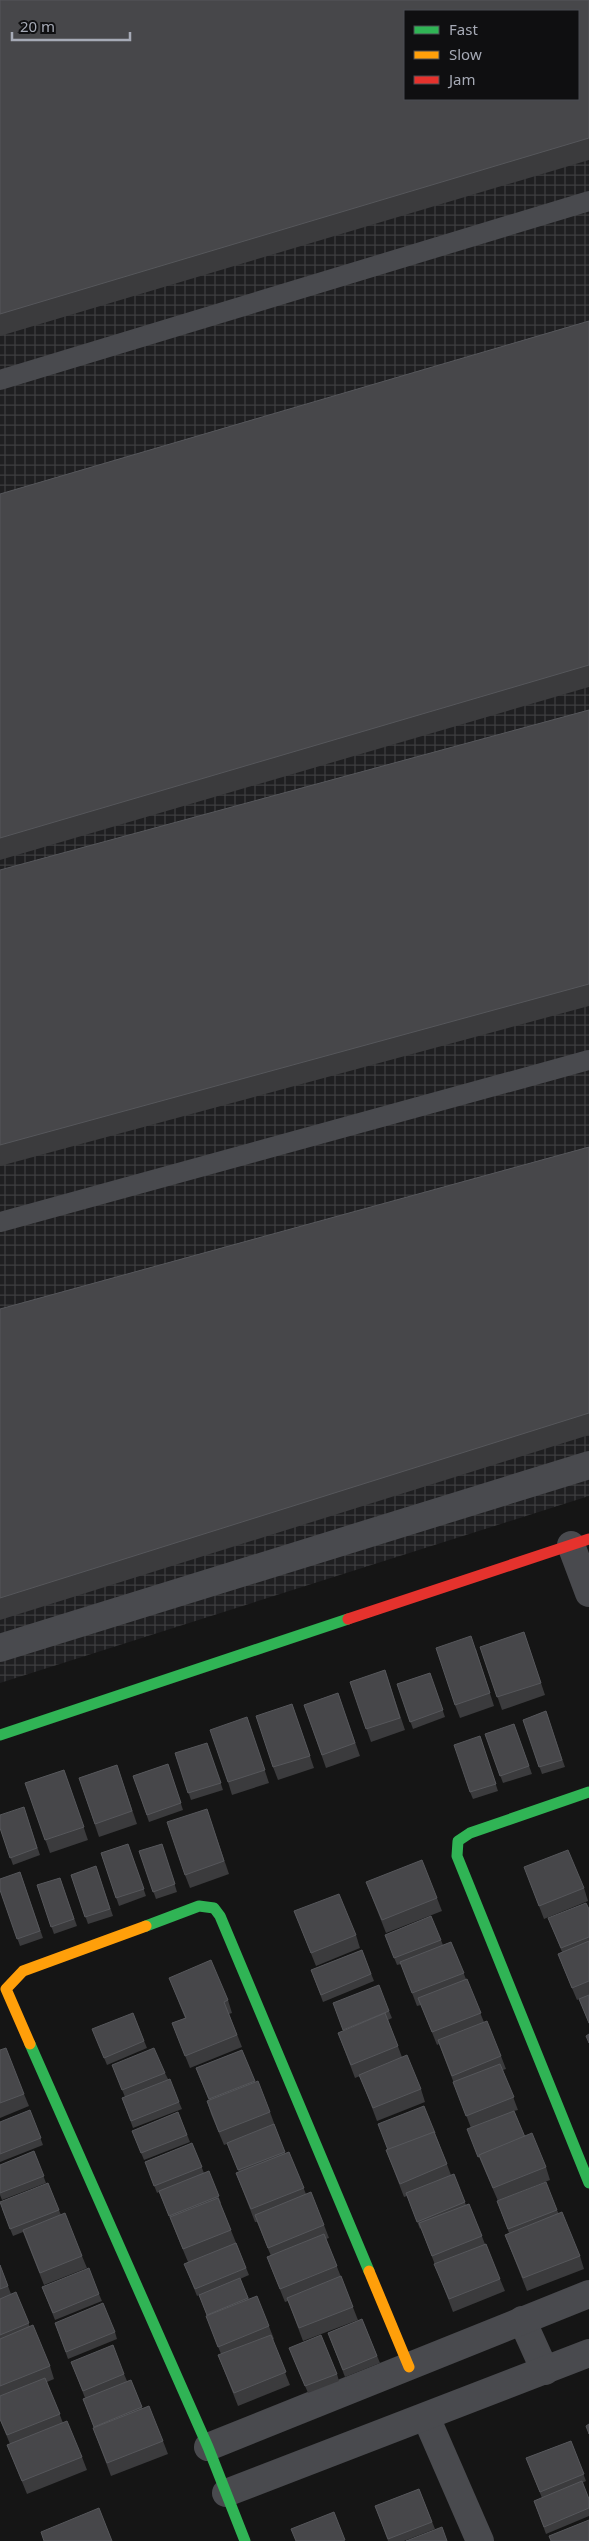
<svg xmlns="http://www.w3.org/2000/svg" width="589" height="2541" viewBox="0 0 589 2541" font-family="'Noto Sans',sans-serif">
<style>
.industrial{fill:url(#industrial-grid);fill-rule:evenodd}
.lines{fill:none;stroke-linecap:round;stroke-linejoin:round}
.lane{stroke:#494a4e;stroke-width:20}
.street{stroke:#494a4e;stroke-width:28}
.fast{stroke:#30b455;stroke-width:11}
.slow{stroke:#ff9f0a;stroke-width:11}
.jam{stroke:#e5322d;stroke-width:11}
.wall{fill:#3b3b3d}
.building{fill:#47474a;stroke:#56575b;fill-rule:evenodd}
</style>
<defs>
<pattern id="industrial-grid" width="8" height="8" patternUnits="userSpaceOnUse" patternTransform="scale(1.25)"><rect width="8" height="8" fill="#1f1f21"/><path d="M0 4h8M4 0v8" fill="none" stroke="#3d3d3f"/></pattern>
</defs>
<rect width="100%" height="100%" fill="#151515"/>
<path class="industrial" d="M0,0h589v1496l-589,187zM405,11h173v88h-173z"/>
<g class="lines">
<g class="lane">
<path d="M0,380l589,-179"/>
<path d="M0,1222l589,-162"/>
</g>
<g class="street">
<path d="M571,1545l18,48"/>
<path d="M0,1648l589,-183"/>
<path d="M522,2320l23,51"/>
<path d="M426,2417l54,124"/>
<path d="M208,2447l381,-153"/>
<path d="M226,2493l363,-140"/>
</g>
<g class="fast">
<path d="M0,1735l348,-116"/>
<path d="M589,1792l-119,41 -12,8 -1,15 132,327"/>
<path d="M146,1926l53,-20 15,2 6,8 149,355"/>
<path d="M30,2044l178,403 37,94"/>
</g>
<g class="slow">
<path d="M30,2044l-24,-55 17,-18 123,-45"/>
<path d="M369,2271l40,96"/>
</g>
<path class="jam" d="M348,1619l241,-80"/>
</g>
<g class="wall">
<path d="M0,0h589v160l-589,176z"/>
<path d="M589,321v366l-589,173v-366z"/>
<path d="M589,710v296l-589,160v-296z"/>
<path d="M589,1147v288l-589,185v-311z"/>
<path d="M524,1632l21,63 -43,15 -22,-63z"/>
<path d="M476,1649l18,57 -34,12 -5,-13z"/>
<path d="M385,1670l20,60 -34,12 -21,-60z"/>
<path d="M430,1673l15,44 -32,12 -16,-45z"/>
<path d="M338,1693l22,63 -34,12 -22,-63z"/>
<path d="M292,1704l22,64 -36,12 -5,-13z"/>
<path d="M546,1711l19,56 -23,7 -19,-54z"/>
<path d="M247,1717l22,66 -37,12 -4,-13z"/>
<path d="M514,1724l18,50 -29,9 -18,-49z"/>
<path d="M480,1736l18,55 -25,8 -3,-7z"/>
<path d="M207,1743l16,47 -32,10 -16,-47z"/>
<path d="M168,1764l15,46 -34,12 -16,-46z"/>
<path d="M117,1765l20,59 -38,13 -20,-59z"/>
<path d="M64,1770l24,70 -38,13 -25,-70z"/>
<path d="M24,1807l16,48 -27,10 -13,-37z"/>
<path d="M211,1821l18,53 -39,14 -5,-13z"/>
<path d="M128,1844l18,52 -27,10 -18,-53z"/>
<path d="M162,1844l15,48 -21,7 -17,-48z"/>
<path d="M96,1866l17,50 -25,8 -17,-49z"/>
<path d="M20,1872l23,66 -23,8 -20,-56z"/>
<path d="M60,1878l17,48 -23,8 -17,-49z"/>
<path d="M529,1880l55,8 4,13 -44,18z"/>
<path d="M366,1882l71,16 5,13 -56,22z"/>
<path d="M589,1909v115l-10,-25 -2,1 -14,-33 -5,-13 4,-2 -11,-27z"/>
<path d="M294,1911l62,24 4,13 -44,18z"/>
<path d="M385,1935l56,5 2,5 8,-3 15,37 18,43 17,34 5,13 -3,1 15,40 -4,1 11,26 21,30 4,13 -52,21 -28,-65 1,-8 -32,-84 -2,1 -16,-40 -4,1 -16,-42 -4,1z"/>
<path d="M362,1950l12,31 -51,21 -12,-32z"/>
<path d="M169,1978l59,22 4,13 -3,1 13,33 -52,21 -18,-45 13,-5z"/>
<path d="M389,2011l3,7 -4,2 14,37 19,32 4,13 -48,19 -17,-45 -5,2 -17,-45z"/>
<path d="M133,2013l14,35 -40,17 -12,-29z"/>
<path d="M0,2050l24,44 5,12 -29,12z"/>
<path d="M242,2050l13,32 15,30 15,41 4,-1 17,42 18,31 5,13 -3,1 32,81 -55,21 -15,-40 -3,1 -13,-32 -5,-13 4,-1 -14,-34h-2l-14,-36 -5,-13 3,-1 -12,-28 -3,1 -13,-31 -4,-13h2l-13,-33z"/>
<path d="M112,2065l53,8 3,6 11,23 3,7 -49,19 -11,-30 3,-1z"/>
<path d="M30,2110l13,35 -43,17v-40z"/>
<path d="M178,2112l12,30 -46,18 -12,-29z"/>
<path d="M435,2133l16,42 3,-1 12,31 3,-1 16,40 15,35 5,12 -52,21 -32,-84 -1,1 -13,-33 -3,1 -18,-47z"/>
<path d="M192,2143l12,30 5,-2 12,32h-1l29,72 -9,4 9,20 8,-3 17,43 -2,1 18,45 -52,21 -20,-51 3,-1 -15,-38h1l-8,-21 -2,1 -10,-25 1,-9 -29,-70 -2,1 -12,-31z"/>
<path d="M34,2151l12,32 -44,17 -2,-5v-30z"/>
<path d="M48,2183l13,32 21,41 5,12 -43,17 -21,-53 -10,4 -11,-27z"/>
<path d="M497,2201l60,9 23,46 4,13 -57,22 -22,-56 4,-2z"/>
<path d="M0,2265l11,29 5,-2 14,35 20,39 4,13 -7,3 16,41 19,34 5,13 -60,24 -20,-49 3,-1 -10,-24z"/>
<path d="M42,2287l57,7 3,7 -47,19z"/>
<path d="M362,2319l18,44 -35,14 -17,-44z"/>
<path d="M55,2323l60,9 2,7 -49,20z"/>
<path d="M292,2355l45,19 2,7 -31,12z"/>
<path d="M71,2362l53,12 3,7 4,-1 11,28 21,33 5,13 -57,22 -18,-48h1l-11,-29 2,-1z"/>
<path d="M571,2441l15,40 -4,2 7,16v17l-43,18 -12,-33 8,-3 -16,-40z"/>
<path d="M419,2489l16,40 -31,12h-16l-13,-35z"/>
</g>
<g class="building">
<path d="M0,0h589v138l-589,176zM405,11h173v88h-173z"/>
<path d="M589,321v344l-589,173v-344z"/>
<path d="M589,710v274l-589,161v-275z"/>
<path d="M589,1147v266l-589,185v-289z"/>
<path d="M524,1632l17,51 -44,14 -17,-50z"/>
<path d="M471,1636l19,57 -35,12 -19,-57z"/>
<path d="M385,1670l15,48 -34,11 -16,-47z"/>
<path d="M430,1673l13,37 -33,12 -13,-38z"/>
<path d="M338,1693l17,50 -33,12 -18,-50z"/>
<path d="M292,1704l18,52 -37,11 -17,-51z"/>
<path d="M546,1711l16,49 -23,7 -16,-47z"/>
<path d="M247,1717l18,53 -37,12 -18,-52z"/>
<path d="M514,1724l15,42 -29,10 -15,-42z"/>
<path d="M480,1736l16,48 -26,8 -16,-47z"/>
<path d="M207,1743l14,40 -33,10 -13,-40z"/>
<path d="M168,1764l13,39 -34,12 -14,-39z"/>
<path d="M117,1765l15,46 -37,13 -16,-46z"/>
<path d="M64,1770l20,57 -39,13 -20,-57z"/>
<path d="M24,1807l13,41 -27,10 -10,-30v-13z"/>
<path d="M207,1809l17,52 -39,14 -18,-53z"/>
<path d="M128,1844l16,45 -28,9 -15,-45z"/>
<path d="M162,1844l13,40 -22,8 -14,-41z"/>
<path d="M568,1850l16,38 -45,18 -15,-39z"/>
<path d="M422,1860l15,38 -55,22 -16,-38z"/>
<path d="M96,1866l14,43 -25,8 -14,-42z"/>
<path d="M20,1872l20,59 -23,8 -17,-49v-11z"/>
<path d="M60,1878l14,41 -23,8 -14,-42z"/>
<path d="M339,1894l17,41 -45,18 -17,-42z"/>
<path d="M586,1903l3,6v28l-28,11 -13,-30z"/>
<path d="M431,1916l10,24 -47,18 -9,-23z"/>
<path d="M589,1941v40l-17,7 -14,-34z"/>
<path d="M451,1942l13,31 -52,20 -12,-31z"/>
<path d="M362,1950l9,24 -50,21 -10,-25z"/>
<path d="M211,1960l17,40 -4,2 13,33 -52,21 -13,-33 14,-5 -17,-40z"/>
<path d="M467,1979l14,34 -49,19 -14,-34z"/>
<path d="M379,1985l10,26 -46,19 -10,-27z"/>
<path d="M589,1995v28l-10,-24z"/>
<path d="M133,2013l11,28 -40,17 -12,-29z"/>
<path d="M385,2013l13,33 -47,19 -13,-32z"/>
<path d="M487,2021l14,35 -49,20 -14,-36z"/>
<path d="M589,2034v9l-3,-7z"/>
<path d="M6,2048l18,46 -24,9v-53z"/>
<path d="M154,2048l11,25 -43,17 -10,-25z"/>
<path d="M242,2050l13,31 -46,18 -13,-31z"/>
<path d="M407,2055l14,34 -48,19 -14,-33z"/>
<path d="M500,2064l14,33 -48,19 -13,-34z"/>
<path d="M170,2079l9,23 -48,19 -9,-23z"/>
<path d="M258,2081l12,31 -51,20 -12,-31z"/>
<path d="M424,2106l11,27h-1v-1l-46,18 -10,-26z"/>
<path d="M30,2110l11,28 -41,16v-32z"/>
<path d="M514,2111l11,26 -46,18 1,1 -2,1 -11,-28z"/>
<path d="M178,2112l9,23 -46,18 -9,-22z"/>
<path d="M274,2124l11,28 -47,18 -11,-27z"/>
<path d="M434,2132l13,32 -47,20 -14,-34z"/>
<path d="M532,2133l14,34 -53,21 -14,-33z"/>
<path d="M192,2143l10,24 -48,19 -9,-24z"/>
<path d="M34,2151l10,25 -44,17v-28z"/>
<path d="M289,2152l15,36 -53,21 -15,-36z"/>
<path d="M209,2171l10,25 -50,20 -10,-25z"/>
<path d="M454,2174l11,28 -48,20 -11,-29z"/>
<path d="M546,2182l11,28 -49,19 -11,-28z"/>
<path d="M48,2183l11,27 -49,19 -10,-27z"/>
<path d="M311,2192l13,33 -56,23 -13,-33z"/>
<path d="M218,2198l13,32 -48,19 -13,-32z"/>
<path d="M469,2204l13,32 -50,20 -13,-33z"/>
<path d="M562,2212l18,44 -57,22 -18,-43z"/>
<path d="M65,2213l17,43 -42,17 -17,-43z"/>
<path d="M324,2234l13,32 -57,23 -13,-32z"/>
<path d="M236,2243l10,25 -51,21 -11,-25z"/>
<path d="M486,2244l14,35 -51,20 -15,-35z"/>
<path d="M0,2265l8,21 -8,3z"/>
<path d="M89,2268l10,26 -46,19 -11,-26z"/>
<path d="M341,2276l12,31 -54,21 -12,-30z"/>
<path d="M240,2278l8,20 -41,17 -8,-20z"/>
<path d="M16,2292l13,31 -29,12v-36z"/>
<path d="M257,2296l12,30 -51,21 -12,-31z"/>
<path d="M103,2303l12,29 -49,20 -11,-29z"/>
<path d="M362,2319l15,37 -34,14 -15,-37z"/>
<path d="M33,2325l17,41 -50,20v-47z"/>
<path d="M271,2335l15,37 -52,21 -16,-38z"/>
<path d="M321,2335l16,39 -32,12 -16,-38z"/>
<path d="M113,2345l11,29 -41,17 -12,-29z"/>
<path d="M45,2378l15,36 -53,21 -7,-16v-23z"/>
<path d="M131,2380l11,27 -48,20 -11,-28z"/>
<path d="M149,2406l14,35 -56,22 -14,-35z"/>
<path d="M67,2421l15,36 -60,24 -15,-36z"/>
<path d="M589,2424v10l-3,-8z"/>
<path d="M571,2441l13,33 -44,18 -14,-34z"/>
<path d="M582,2481l7,18v9l-45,19 -10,-26z"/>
<path d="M419,2489l13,33 -44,17 -13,-33z"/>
<path d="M99,2508l13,33h-68l-3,-9z"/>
<path d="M334,2512l11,28 -2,1h-47l-5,-12z"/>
<path d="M589,2520v21h-38l-2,-5z"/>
<path d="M442,2527l5,14h-41z"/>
</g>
<rect x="404" y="10" width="175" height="90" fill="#0f0f11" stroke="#4b4d53"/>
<rect x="414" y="26" width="25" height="8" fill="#30b455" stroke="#4b4d53"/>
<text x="449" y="35" font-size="15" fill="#a6aab6">Fast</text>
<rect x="414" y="51" width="25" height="8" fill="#ff9f0a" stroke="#4b4d53"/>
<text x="449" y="60" font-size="15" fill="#a6aab6">Slow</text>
<rect x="414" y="76" width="25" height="8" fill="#e5322d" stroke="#4b4d53"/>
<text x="449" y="85" font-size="15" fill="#a6aab6">Jam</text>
<path d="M12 32v8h118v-8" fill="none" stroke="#a6aab6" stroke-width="2.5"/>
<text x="20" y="32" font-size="15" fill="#a6aab6" stroke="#0f0f11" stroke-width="4" paint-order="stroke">20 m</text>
</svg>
